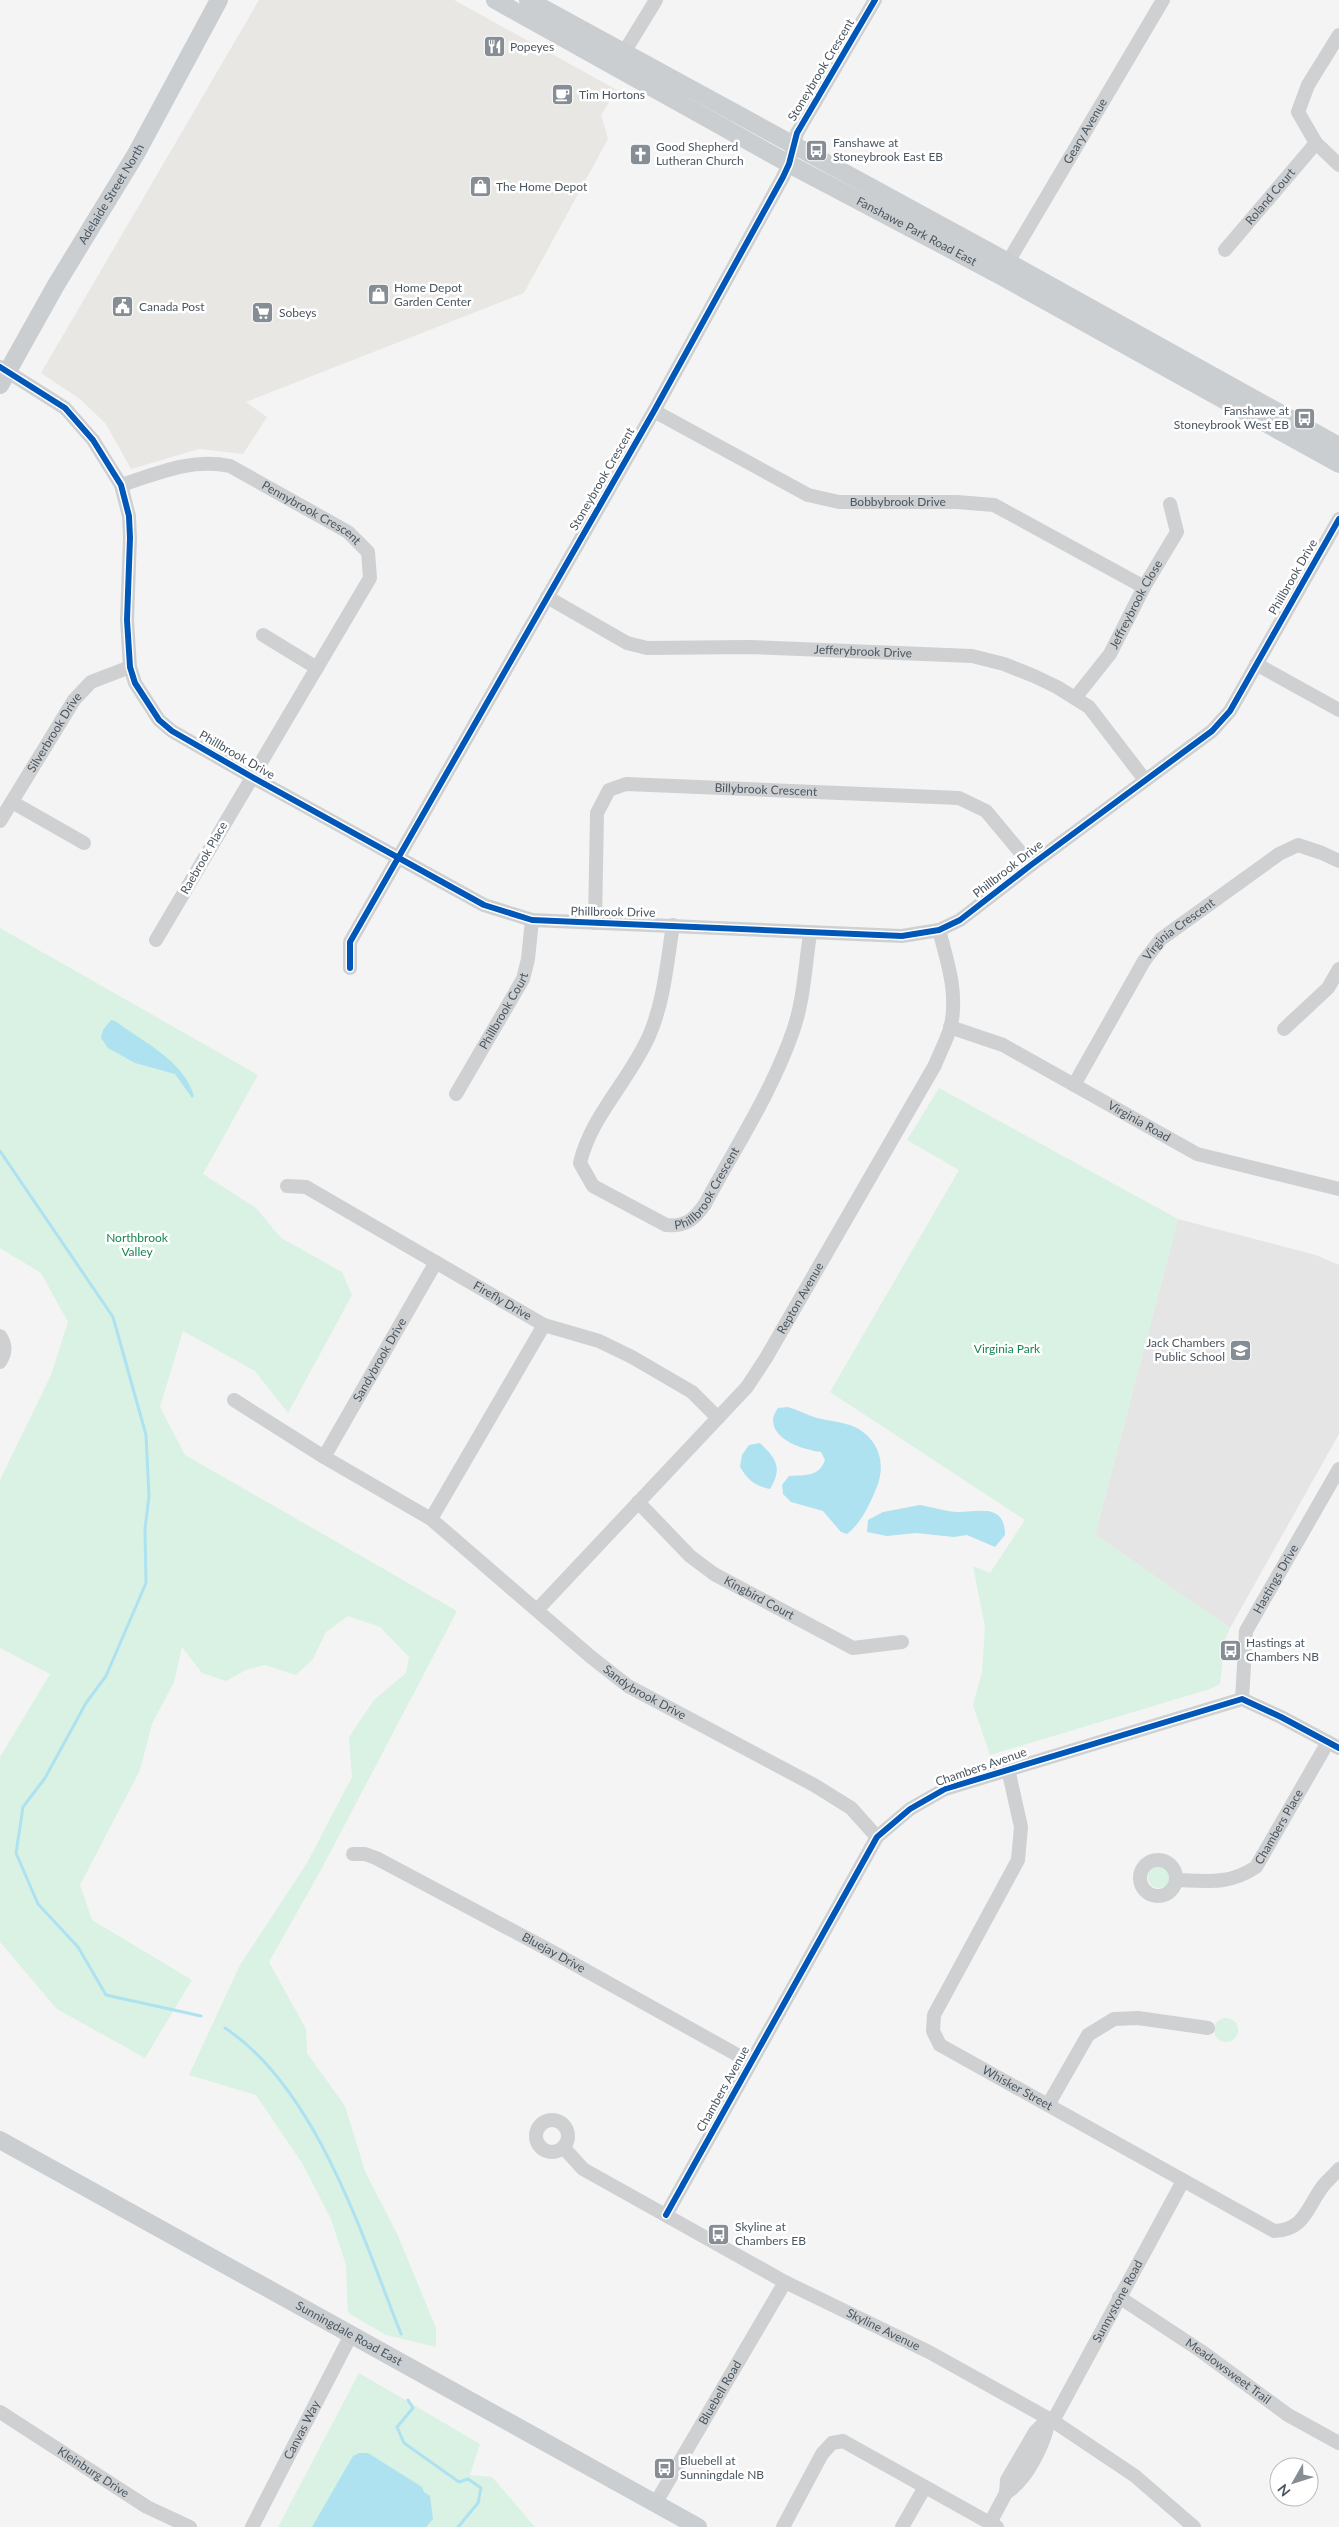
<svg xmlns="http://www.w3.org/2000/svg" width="1339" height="2527" viewBox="0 0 1339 2527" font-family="Lato,sans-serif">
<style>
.commercial{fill:#e8e7e3}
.education{fill:#e6e5e6}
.green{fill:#d9f2e3}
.water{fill:#aee2f0}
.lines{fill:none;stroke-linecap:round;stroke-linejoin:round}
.stream{stroke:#aee2f0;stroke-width:3}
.minor{stroke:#ced0d2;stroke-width:14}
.major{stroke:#caced1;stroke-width:18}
.cycleway-casing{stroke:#fff;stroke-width:9}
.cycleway{stroke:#0057b8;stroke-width:6}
.labels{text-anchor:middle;stroke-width:5;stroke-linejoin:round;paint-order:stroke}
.poi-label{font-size:12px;fill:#4a5661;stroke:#fff;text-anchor:start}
.street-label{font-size:12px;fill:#4a5661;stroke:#fff}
.park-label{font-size:12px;fill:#17864f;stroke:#fff}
</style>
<rect width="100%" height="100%" fill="#f4f4f4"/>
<path class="commercial" d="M259,0h195l163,90 -16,25 7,24 -84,154 -278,109 21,15 -24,37 -44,-5 -68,20 -25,-45 -26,-25 -39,-26z"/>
<path class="education" d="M1178,1219l138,36 23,10v169l-109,194 -135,-93z"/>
<g class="green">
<path d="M0,928l258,147 -55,99 53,34 25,30 61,34 10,23 -64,118 -33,-42 -72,-40 -23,76 25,48 272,156 -136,259 -52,92 37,67 1,24 38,53 20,65 33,65 38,92v19l-50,-12 -38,-22 -2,-48 -15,-46 -29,-56 -46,-68 -67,-20 51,-110 67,-102 45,-86 -3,-40 25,-37 32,-27 3,-16 -29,-30 -32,-11 -22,16 -13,27 -17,16 -31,-10 -19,5 -20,11 -24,-8 -20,-26 -8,35 -22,42 -12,46 -60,115 12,35 100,60 -47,78 -88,-49 -57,-67v-185l50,-83 -50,-26v-168l51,-105 17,-53 -27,-49 -41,-25z"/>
<path d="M939,1088l239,131 -83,316 135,93 -5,12 -5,44 -10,5 -220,66 -17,-50 9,-33 3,-45 -12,-61 17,7 35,-53 -195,-128 129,-222 -52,-30z"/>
<circle cx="1159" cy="1877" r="11"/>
<circle cx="1226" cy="2030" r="12"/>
<path d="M359,2373l121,71 -10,31 22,2 43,50h-257z"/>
</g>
<g class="water">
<path d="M111,1020c7,1 11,7 17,10 25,17 57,35 66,66l-2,2 -17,-24 -40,-11 -27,-15 -7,-10 2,-8z"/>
<path d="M788,1407c10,3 19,8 29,11 12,3 27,4 38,9 24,12 32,38 21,62 -7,17 -15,34 -29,45l-6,-2 -18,-21 -32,-9 -8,-8 -1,-9 7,-9c16,-1 30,1 36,-16l-4,-8c-16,-2 -48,-11 -48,-32 0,-4 3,-9 5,-12z"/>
<path d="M760,1443c16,15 23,25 10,46 -15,-3 -22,-9 -30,-22l2,-12 7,-10z"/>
<path d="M920,1505c12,2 27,7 39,7 22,-1 46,-8 46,23l-10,12 -28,-12 -13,2 -38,-4 -29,3 -20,-4 1,-12 15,-8z"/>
<path d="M359,2453h9l54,34 2,5 6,4 3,23 -7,8h-114l41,-71z"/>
</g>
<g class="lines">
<g class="stream">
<path d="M0,1151l113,166 33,118 3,61 -4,33 1,54 -40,93 -20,27 -41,75 -22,29 -7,46 22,51 40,43 28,48 95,21"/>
<path d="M225,2028c91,60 137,207 176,306"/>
<path d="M408,2400l5,8 -16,19 7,16 55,39 9,-3 13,9 -3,15 -20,24"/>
</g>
<g class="minor">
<path d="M1339,35l-31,50 -10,27 18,31 23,22"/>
<path d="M623,54l33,-54"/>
<path id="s1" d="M1225,250l91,-107"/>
<path id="s2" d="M1008,262l155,-262"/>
<path d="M0,367l65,41 28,32 28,45 8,31 1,22 -3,82 3,47 5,16 24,37 13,11 80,46 232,128 48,15 370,16 37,-6 21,-10 71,-55 181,-134 18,-20 109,-192"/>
<path id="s3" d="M654,411l154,84 31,7h118l37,3 150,82"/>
<path id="s4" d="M121,485c37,-12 70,-27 109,-19l118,66 20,20 2,26 -214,362"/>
<path id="s5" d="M547,597l80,46 20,5 103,-1 222,9 32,8 30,12 23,11 32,20 56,73"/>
<path d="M263,635l54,33"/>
<path d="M1256,664l83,46"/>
<path id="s6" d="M1075,698l35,-44 34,-67 33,-55 -7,-28"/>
<path d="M12,802l72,41"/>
<path id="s7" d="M0,821l74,-121 17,-18 39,-15"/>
<path id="s8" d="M595,923l2,-110 12,-23 17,-6 333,14 27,13 45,54"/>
<path id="s9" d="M673,925c-6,37 -9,77 -24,111 -20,45 -58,80 -69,127l13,23 73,39c19,2 28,-5 39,-21 30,-56 67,-112 88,-173 11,-31 12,-65 17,-97"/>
<path d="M350,968v-26l304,-531 129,-234 6,-13 8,-31 78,-133"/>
<path id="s10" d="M950,1027l53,18 194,109 142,35"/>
<path d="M1284,1029l44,-41 11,-19"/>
<path id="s11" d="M1074,1085l70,-124 17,-22 118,-85 19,-9 24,8 17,8"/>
<path id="s12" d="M456,1094l67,-115 5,-20 4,-39"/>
<path id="s13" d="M287,1186l19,1 238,138 55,16 33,16 60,35 26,26"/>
<path d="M0,1336c6,9 6,16 0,26"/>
<path id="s14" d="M234,1400l90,57 107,62 160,138 37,29 186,99 37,23 26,29"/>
<path id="s15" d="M324,1457l112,-195"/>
<path id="s16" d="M638,1502l52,54 24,18 139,74 49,-6"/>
<path d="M431,1519l113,-194"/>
<path id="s17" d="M537,1610l210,-223 19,-29 169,-293c5,-13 13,-27 16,-40 7,-33 -4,-64 -12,-95"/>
<path id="s18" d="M1242,1699l4,-68 93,-162"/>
<path id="s19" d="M1008,1769l13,58 -3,33 -84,155 -1,16 7,14 334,186c31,-1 33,-24 49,-45 5,-6 11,-11 16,-17"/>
<path id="s20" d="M353,1854h12l11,4 173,92 201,112"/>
<circle cx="1158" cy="1878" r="18"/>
<path id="s21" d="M1177,1880c31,1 52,5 79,-13l72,-125"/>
<path d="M1048,2105l40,-70 26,-16 24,-1 70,10"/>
<circle cx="552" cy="2136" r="16"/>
<path id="s22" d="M564,2148l19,21 202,113 144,70 124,69 82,55 59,51"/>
<path d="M666,2215l211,-378 33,-28 35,-20 297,-90 39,18 58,31"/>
<path id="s23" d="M1119,2297l82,54 87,64 51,28"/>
<path id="s24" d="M0,2412l147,95 43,20"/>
<path id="s25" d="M1053,2421l130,-240"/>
<path d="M1006,2493c21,-13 40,-51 43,-75"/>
<path id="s26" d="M655,2504l130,-222"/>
<path d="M990,2523l16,-30 1,-13 28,-48 14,-14"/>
<path id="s27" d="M252,2527l99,-192"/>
<path d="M783,2527l39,-73 10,-11 11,-2 154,86"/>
<path d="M902,2527l23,-40"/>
</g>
<g class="major">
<path id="s28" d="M495,0l294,164 212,112 338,188"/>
<path d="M528,0l480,262 331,184"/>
<path id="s29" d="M0,385l56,-100 80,-131 83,-154"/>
<path id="s30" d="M0,2140l698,387"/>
</g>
<defs>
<g id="cycleway">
<path d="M0,367l65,41 28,32 28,45 8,31 1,22 -3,82 3,47 5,16 24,37 13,11 80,46 232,128 48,15 370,16 37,-6 21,-10 71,-55 181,-134 18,-20 109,-192"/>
<path d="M350,968v-26l304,-531 129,-234 6,-13 8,-31 78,-133"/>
<path d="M666,2215l211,-378 33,-28 35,-20 297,-90 39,18 58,31"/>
</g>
</defs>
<use href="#cycleway" class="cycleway-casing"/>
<use href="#cycleway" class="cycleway"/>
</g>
<defs>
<symbol id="restaurant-square" viewBox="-11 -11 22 22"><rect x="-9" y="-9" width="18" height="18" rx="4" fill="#868d94" stroke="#fff"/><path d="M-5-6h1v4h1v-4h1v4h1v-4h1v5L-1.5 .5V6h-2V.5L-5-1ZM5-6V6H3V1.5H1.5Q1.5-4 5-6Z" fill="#fff"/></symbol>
<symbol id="cafe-square" viewBox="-11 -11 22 22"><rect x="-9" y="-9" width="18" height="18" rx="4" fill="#868d94" stroke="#fff"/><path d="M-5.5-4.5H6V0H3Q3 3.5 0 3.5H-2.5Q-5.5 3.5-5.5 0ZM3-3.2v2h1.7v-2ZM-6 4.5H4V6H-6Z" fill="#fff"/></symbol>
<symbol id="bus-square" viewBox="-11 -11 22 22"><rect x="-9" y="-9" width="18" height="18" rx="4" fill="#868d94" stroke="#fff"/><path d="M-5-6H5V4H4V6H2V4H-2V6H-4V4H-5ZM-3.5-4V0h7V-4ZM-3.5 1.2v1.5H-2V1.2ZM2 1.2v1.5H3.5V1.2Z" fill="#fff"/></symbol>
<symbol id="church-square" viewBox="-11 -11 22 22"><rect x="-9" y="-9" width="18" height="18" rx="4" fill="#868d94" stroke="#fff"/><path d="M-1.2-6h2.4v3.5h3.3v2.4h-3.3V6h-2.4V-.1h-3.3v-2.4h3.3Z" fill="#fff"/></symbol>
<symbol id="shop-square" viewBox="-11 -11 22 22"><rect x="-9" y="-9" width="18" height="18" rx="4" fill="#868d94" stroke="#fff"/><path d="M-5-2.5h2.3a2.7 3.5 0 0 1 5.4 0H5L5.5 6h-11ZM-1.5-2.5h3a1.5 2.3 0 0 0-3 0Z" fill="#fff"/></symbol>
<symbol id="civic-square" viewBox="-11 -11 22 22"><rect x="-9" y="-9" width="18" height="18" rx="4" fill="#868d94" stroke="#fff"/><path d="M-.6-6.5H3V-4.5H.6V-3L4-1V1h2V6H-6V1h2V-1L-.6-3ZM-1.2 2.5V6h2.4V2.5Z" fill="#fff"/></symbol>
<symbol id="supermarket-square" viewBox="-11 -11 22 22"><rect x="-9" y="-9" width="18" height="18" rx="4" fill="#868d94" stroke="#fff"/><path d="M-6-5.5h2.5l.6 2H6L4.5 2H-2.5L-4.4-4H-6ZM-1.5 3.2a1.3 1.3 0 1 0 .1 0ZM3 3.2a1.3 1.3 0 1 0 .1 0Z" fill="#fff"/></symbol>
<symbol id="school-square" viewBox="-11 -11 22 22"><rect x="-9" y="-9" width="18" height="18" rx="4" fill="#868d94" stroke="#fff"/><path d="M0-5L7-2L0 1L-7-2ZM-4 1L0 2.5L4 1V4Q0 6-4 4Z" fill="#fff"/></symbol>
</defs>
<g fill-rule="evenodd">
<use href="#restaurant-square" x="482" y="34" width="25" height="25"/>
<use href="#cafe-square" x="550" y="82" width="25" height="25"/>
<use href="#bus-square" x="804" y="138" width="25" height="25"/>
<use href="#church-square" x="628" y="142" width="25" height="25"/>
<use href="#shop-square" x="468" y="174" width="25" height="25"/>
<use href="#shop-square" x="366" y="282" width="25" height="25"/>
<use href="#civic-square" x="110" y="294" width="25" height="25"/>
<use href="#supermarket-square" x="250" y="300" width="25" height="25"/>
<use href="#bus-square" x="1292" y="406" width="25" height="25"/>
<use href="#school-square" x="1228" y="1338" width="25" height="25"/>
<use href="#bus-square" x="1218" y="1638" width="25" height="25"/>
<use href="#bus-square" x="706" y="2222" width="25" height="25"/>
<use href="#bus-square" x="652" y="2456" width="25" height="25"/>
</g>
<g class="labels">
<g class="poi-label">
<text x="510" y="51">Popeyes</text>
<text x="579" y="99">Tim Hortons</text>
<text x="833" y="147">Fanshawe at<tspan x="833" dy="14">Stoneybrook East EB</tspan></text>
<text x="656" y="151">Good Shepherd<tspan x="656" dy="14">Lutheran Church</tspan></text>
<text x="496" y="191">The Home Depot</text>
<text x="394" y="292">Home Depot<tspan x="394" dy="14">Garden Center</tspan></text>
<text x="139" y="311">Canada Post</text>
<text x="279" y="317">Sobeys</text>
<text x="1289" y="415" text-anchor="end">Fanshawe at<tspan x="1289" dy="14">Stoneybrook West EB</tspan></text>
<text x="1225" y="1347" text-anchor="end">Jack Chambers<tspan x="1225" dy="14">Public School</tspan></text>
<text x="1246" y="1647">Hastings at<tspan x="1246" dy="14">Chambers NB</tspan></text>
<text x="735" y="2231">Skyline at<tspan x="735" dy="14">Chambers EB</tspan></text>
<text x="680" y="2465">Bluebell at<tspan x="680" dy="14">Sunningdale NB</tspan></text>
</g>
<g class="street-label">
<text transform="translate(821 70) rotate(-59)" y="4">Stoneybrook Crescent</text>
<text dy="4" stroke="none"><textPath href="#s2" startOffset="152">Geary Avenue</textPath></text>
<text dy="4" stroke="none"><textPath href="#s29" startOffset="221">Adelaide Street North</textPath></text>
<text dy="4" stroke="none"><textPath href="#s1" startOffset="70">Roland Court</textPath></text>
<text dy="4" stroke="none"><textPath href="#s28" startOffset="481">Fanshawe Park Road East</textPath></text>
<text transform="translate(602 479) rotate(-60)" y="4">Stoneybrook Crescent</text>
<text dy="4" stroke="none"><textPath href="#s3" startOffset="266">Bobbybrook Drive</textPath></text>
<text dy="4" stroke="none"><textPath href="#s4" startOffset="206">Pennybrook Crescent</textPath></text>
<text transform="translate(1293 577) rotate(-60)" y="4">Phillbrook Drive</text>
<text dy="4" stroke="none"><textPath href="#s6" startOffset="112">Jeffreybrook Close</textPath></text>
<text dy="4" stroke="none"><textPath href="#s5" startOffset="329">Jefferybrook Drive</textPath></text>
<text dy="4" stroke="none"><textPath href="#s7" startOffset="104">Silverbrook Drive</textPath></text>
<text transform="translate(237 755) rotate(30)" y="4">Phillbrook Drive</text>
<text dy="4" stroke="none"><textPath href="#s8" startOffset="294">Billybrook Crescent</textPath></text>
<text transform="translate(204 858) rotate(-60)" y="4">Raebrook Place</text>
<text transform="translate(1008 869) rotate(-38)" y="4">Phillbrook Drive</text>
<text transform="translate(613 912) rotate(1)" y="4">Phillbrook Drive</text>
<text dy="4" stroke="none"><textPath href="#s11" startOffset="190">Virginia Crescent</textPath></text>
<text dy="4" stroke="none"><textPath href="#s12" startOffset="96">Phillbrook Court</textPath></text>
<text dy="4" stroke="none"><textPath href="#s10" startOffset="212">Virginia Road</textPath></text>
<text dy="4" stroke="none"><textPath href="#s9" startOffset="428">Phillbrook Crescent</textPath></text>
<text dy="4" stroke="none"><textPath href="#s17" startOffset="410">Repton Avenue</textPath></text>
<text dy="4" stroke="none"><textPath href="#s13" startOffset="246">Firefly Drive</textPath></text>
<text dy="4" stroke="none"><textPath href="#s15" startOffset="112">Sandybrook Drive</textPath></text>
<text dy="4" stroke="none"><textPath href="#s18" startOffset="128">Hastings Drive</textPath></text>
<text dy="4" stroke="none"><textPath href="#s16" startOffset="156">Kingbird Court</textPath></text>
<text dy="4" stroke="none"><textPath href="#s14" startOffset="506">Sandybrook Drive</textPath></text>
<text transform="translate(981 1767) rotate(-19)" y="4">Chambers Avenue</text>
<text dy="4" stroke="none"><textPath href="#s21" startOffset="128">Chambers Place</textPath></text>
<text dy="4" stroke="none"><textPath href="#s20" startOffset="225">Bluejay Drive</textPath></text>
<text dy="4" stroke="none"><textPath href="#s19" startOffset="389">Whisker Street</textPath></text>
<text transform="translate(723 2089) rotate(-61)" y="4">Chambers Avenue</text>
<text dy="4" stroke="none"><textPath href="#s25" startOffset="136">Sunnystone Road</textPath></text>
<text dy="4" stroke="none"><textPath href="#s22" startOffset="369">Skyline Avenue</textPath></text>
<text dy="4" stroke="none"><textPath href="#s30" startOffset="399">Sunningdale Road East</textPath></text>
<text dy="4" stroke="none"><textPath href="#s23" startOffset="132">Meadowsweet Trail</textPath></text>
<text dy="4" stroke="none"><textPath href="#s26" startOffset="129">Bluebell Road</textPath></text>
<text dy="4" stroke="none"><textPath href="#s27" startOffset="109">Canvas Way</textPath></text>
<text dy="4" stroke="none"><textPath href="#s24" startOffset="111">Kleinburg Drive</textPath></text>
</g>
<g class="park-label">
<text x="137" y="1242">Northbrook<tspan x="137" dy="14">Valley</tspan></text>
<text x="1007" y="1353">Virginia Park</text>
</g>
</g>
<g transform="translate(1294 2482) rotate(231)"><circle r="24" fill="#ffffff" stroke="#b7bbc0"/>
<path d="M0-4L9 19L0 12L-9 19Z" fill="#868d94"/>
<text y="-8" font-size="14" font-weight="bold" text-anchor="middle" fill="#4a5661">N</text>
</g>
</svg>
